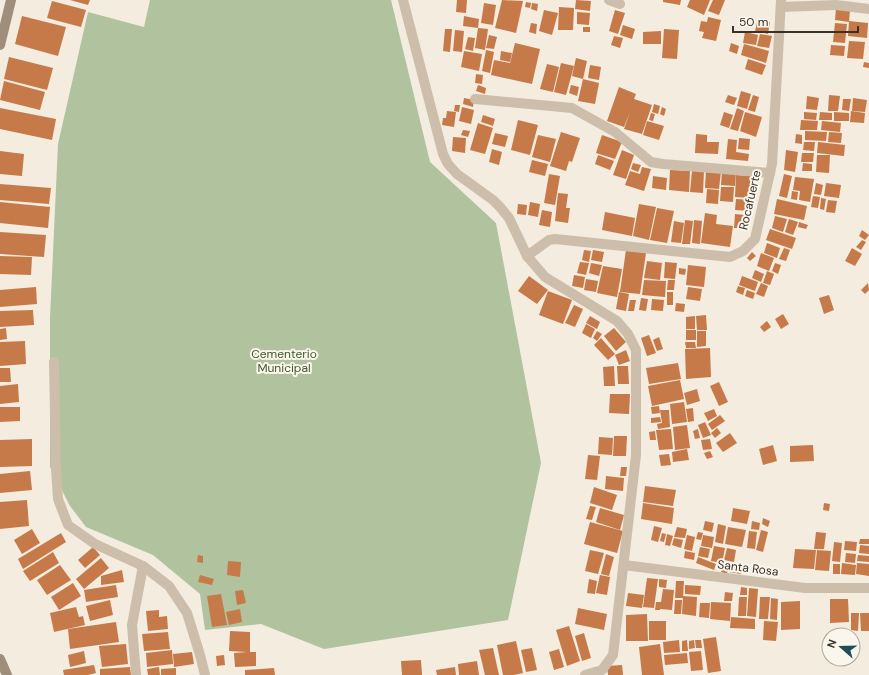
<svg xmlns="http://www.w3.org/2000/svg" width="869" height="675" viewBox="0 0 869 675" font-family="'DM Sans',sans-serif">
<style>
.green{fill:#b1c39e}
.building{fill:#c67a49}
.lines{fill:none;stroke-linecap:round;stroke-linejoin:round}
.street{stroke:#ccbeaa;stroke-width:10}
.secondary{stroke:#9f8e7b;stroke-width:10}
.labels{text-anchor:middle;stroke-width:4;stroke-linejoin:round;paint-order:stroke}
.street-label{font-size:12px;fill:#39312a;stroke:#faf6ec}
.park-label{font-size:12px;fill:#42582d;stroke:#faf6ec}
</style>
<rect width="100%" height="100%" fill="#f3ecdf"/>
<path class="green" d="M150,0h241l39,162 66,61 45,240 -33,157 -184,29 -63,-25 -56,6 -5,-36 -47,-39 -67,-28 -16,-21 -20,-39v-149l8,-174 30,-132 56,15z"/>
<g class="building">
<path d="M70,0h20l-2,5z"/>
<path d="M457,0h10l-1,13 -10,-1z"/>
<path d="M502,0l21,1 -7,32 -21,-5z"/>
<path d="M576,0l15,1 -1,10 -15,-2z"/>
<path d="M663,0h18l-1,5 -17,-3z"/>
<path d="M690,0h20l-6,15 -17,-8z"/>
<path d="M713,0h12l-6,15 -11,-4z"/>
<path d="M52,1l34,9 -5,17 -34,-9z"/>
<path d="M526,2l5,1 -1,5 -5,-1z"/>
<path d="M484,3l12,2 -3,20 -12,-2z"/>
<path d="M532,3l6,1 -1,7 -6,-2z"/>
<path d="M559,7l15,1 -1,22h-15z"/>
<path d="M836,8l14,2 -1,12 -14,-2z"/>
<path d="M544,10l14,3 -6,22 -13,-4z"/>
<path d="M615,10l10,3 -7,21 -9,-3z"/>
<path d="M577,12l13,1 -1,12 -12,-1z"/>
<path d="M22,16l44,11 -8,29 -43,-12z"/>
<path d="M464,16l15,3 -1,9 -15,-2z"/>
<path d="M708,17l13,3 -5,21 -14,-3 2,-6 -5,-1 2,-10 6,1z"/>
<path d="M758,19l12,3 -2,12 -13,-3z"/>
<path d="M849,21l19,2 -1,15 -19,-2z"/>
<path d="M531,23l6,1 -1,10 -7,-2z"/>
<path d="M835,23l12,1 -2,19 -12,-1z"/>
<path d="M623,25l12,4 -3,10 -12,-4z"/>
<rect x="583" y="27" width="7" height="5"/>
<path d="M478,28l10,1 -3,21 -10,-2z"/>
<path d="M445,29h7l-2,23 -7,-1z"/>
<path d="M664,29l15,1 -2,29 -15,-1z"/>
<path d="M455,30l9,1 -2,21 -9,-1z"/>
<path d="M661,31v13h-18v-12z"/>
<path d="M745,32l13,3 -2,10 -13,-2z"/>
<path d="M760,34l12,2 -3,12 -12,-2z"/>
<path d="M489,35l8,2 -3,12 -8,-1z"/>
<path d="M614,36l9,2 -3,10 -9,-3z"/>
<path d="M468,37l7,1 -2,13 -8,-2z"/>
<path d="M849,41l16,1 -2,17 -16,-1z"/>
<path d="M515,43l25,6 -8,35 -41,-9 3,-15 16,3 -1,4z"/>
<path d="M731,43l8,3 -2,8 -8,-3z"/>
<path d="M744,44l25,7 -3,12 -25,-8z"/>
<path d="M831,45l14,1 -1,10 -14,-1z"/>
<path d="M486,50l8,2 -4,21 -8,-2z"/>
<path d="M464,51l18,3 -3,17 -18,-4z"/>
<path d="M501,51l11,2 -2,9 -10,-2z"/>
<path d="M9,57l44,11 -6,22 -43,-11z"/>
<path d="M576,58l11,3 -4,18 -11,-3z"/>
<path d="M748,59l18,6 -4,10 -17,-6z"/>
<path d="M864,62l5,1v5l-6,-1z"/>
<path d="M561,63l13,3 -8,29 -12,-3z"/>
<path d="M547,64l12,3 -6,25 -13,-3z"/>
<path d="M590,65l11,2 -2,13 -11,-2z"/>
<path d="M476,74l7,1 -1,9 -7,-1z"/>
<path d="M583,79l16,4 -4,21 -17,-3z"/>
<path d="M4,81l41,11 -5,18 -40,-10z"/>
<path d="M478,85l8,3 -1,6 -9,-3z"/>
<path d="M571,85l8,2 -2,9 -8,-3z"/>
<path d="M619,87l17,7 -2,5 18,6 -10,29 -18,-5 6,-17 -6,15 -17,-6z"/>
<path d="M741,91l10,3 -4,15 -10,-3z"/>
<path d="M728,95l9,3 -3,7 -9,-3z"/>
<path d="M753,95l6,2 -4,15 -7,-2z"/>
<path d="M829,95l11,1 -2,15h-10z"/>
<path d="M807,96l12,2 -2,12 -11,-1z"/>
<path d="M464,98l10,2 -1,7 -10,-3z"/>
<path d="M853,98l14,2 -2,12 -13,-1z"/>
<path d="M843,99h8l-2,12 -7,-1z"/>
<path d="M654,104l6,2 -2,8 -6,-2z"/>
<path d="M455,105h5l-1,7 -5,-1z"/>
<path d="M462,107l12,3 -3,14 -12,-3z"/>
<path d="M662,107l4,2 -2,7 -4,-2z"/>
<path d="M0,108l56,11 -4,21 -52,-11z"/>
<path d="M737,108l7,3 -6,20 -8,-2z"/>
<path d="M447,111l9,1 -2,15 -12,-2 1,-7h3z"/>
<path d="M851,111l14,2 -1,10 -14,-1z"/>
<path d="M724,112l9,3 -4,13 -9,-3z"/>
<path d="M745,112l17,5 -6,20 -16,-6z"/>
<path d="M804,112l13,1 -1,7 -12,-1z"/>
<path d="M820,112l12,1v7h-13z"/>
<path d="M834,112l15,1v8h-15z"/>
<path d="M651,113l4,1 -2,7 -4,-1z"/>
<path d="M483,115l12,4 -2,7 -12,-4z"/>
<path d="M518,120l20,5 -8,30 -19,-5z"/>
<path d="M801,120l17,1 -1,9h-17z"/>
<path d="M647,121l17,5 -5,14 -16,-5z"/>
<path d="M822,121l19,2 -1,9 -19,-2z"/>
<path d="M478,123l15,5 -8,26 -15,-4z"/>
<path d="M463,130l7,1 -2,6 -7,-2z"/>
<path d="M805,131l22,1 -1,9 -21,-1z"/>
<path d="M561,132l19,6 -8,24 -3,-1 -3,10 -16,-5z"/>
<path d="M829,132l13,1 -1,10 -13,-1z"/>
<path d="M495,133l13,3 -3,11 -13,-3z"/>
<path d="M696,134l11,1v7h12l-1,12 -23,-1z"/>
<path d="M796,134l6,1v9l-7,-1z"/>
<path d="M538,135l18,4 -6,23 -18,-5z"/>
<path d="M602,135l20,7 -7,17 -19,-6z"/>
<path d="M453,137l13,1 -1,15 -13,-2z"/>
<path d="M739,138l11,1 -1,11 -11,-1z"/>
<path d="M728,139l9,1 -1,12 13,2 -1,7 -22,-2z"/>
<path d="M804,142h11l-1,9 -11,-1z"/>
<path d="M818,142l27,3 -1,11 -27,-3z"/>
<path d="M492,149l10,3 -3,13 -10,-3z"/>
<path d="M622,150l12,5 -8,24 -13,-4z"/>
<path d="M786,150l12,2 -3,20 -11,-2z"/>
<path d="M0,151l24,3 -2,22 -22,-2z"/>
<path d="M802,153h12l-1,9h-12z"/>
<path d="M598,155l16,6 -4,9 -15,-6z"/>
<path d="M817,155h13l-1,18 -13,-1z"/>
<path d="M532,160l16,4 -3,12 -16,-4z"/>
<path d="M633,163l8,2 -3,7 -7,-3z"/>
<path d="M803,163l9,1v7h-10z"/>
<path d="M642,167l9,2 -7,22 -19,-6 5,-14 10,3z"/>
<path d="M670,170l20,1 -1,21 -20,-2z"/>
<path d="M706,170l15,1 -2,18 -14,-1z"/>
<path d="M692,171h12l-1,22 -13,-1z"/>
<path d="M722,171l14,1 -1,14 -14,-1z"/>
<path d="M549,174l11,2 -5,29 -11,-2z"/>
<path d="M784,174l8,2 -5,22 -8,-2z"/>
<path d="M736,175l15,1 -1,22 -15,-1z"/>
<path d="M653,176l14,2 -1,12 -14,-2z"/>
<path d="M795,177l19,2 -4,23 -11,-2 1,-9 -7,-1z"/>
<path d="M816,183l7,2 -2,10 -7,-1z"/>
<path d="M826,183l15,2 -2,13 -15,-2z"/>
<path d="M0,184l51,4 -2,16 -49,-4z"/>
<path d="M721,187h13l-1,15 -13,-1z"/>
<path d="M707,189l12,1 -1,14 -12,-1z"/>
<path d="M792,191l6,1 -1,8 -6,-1z"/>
<path d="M558,193l10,1 -2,14h4l-2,15 -13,-2z"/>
<path d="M813,196l7,1 -2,11 -7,-1z"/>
<path d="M821,198l5,1 -2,11 -4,-1z"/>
<path d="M736,199l15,1 -1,11 -15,-1z"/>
<path d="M777,199l30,7 -3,14 -30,-6z"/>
<path d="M828,200l9,1 -2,12 -9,-1z"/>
<path d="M0,202l50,5 -2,21 -48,-5z"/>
<path d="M530,202l10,2 -2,13 -10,-2z"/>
<path d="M518,204l9,1 -1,10 -9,-1z"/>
<path d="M639,204l17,3 -7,33 -16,-4z"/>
<path d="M657,208l17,3 -7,32 -17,-3z"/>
<path d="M542,210l10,2 -2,15 -11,-2z"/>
<path d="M605,212l30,6 -3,18 -30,-6z"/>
<path d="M705,213l12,2 -1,9 17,2 -3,21 -29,-4z"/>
<path d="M735,214l10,1 -1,13h-10z"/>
<path d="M775,216l12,3 -4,13 -11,-4z"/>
<path d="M789,219l9,3 -5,13 -8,-3z"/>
<path d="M685,220l8,1 -3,23h-8z"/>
<path d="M694,220l8,1 -2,23 -8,-1z"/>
<path d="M674,221l10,2 -3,20 -10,-1z"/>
<path d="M799,222l9,3 -2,4 -8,-2z"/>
<path d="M770,229l26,9 -4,11 -26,-9z"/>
<path d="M862,230l7,5 -4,5 -6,-4z"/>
<path d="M0,232l46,3 -2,22 -44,-3z"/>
<path d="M862,240l4,2 -5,8 -5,-3z"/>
<path d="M767,243l13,5 -3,10 -13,-5z"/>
<path d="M784,248l6,2 -4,11 -7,-2z"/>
<path d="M852,248l10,6 -7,12 -10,-5z"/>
<path d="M584,250l7,1 -2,11 -7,-2z"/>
<path d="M593,250l11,2 -2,10 -11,-2z"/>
<path d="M626,250l20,3 -6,41 -20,-2z"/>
<path d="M752,252l4,4 -6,5 -3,-3z"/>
<path d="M761,253l13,5 -5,13 -12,-5z"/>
<path d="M0,256l32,1 -1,18 -31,-1z"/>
<path d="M647,261l15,2 -2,17 -16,-2z"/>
<path d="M580,262l9,1 -3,12 -9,-2z"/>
<path d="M665,262l12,1 -2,16 -11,-1z"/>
<path d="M591,263l11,2 -3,11 -10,-3z"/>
<path d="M775,263l6,2 -3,9 -6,-3z"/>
<path d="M688,265l18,2 -2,20 -18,-2z"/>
<path d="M603,266l19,3 -5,28 -20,-4z"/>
<path d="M679,268l7,1 -1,6 -6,-1z"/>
<path d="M755,270l9,4 -3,8 -9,-4z"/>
<path d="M767,271l7,3 -4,11 -7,-2z"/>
<path d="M574,275l11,2 -2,11 -11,-2z"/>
<path d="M529,276l19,14 -11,14 -19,-13z"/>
<path d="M742,276l16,6 -3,9 -16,-6z"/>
<path d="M586,279l12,2 -2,11 -12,-2z"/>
<path d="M644,280l22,1 -1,16 -23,-2z"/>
<path d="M668,280h7l-1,10h-7z"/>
<path d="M761,283l7,3 -4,11 -8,-3z"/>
<path d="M868,283l1,7 -4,4 -4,-4z"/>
<path d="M738,286l7,2 -2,7 -7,-3z"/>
<path d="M36,287l1,17 -37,3v-17z"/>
<path d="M688,287l14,2 -2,12 -14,-2z"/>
<path d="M747,290l8,3 -2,6 -8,-3z"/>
<path d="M548,291l24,9 -9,24 -24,-9z"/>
<path d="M619,292l10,2 -3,17 -10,-2z"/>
<rect x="667" y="292" width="6" height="13"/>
<path d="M829,295l5,15 -10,4 -5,-16z"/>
<path d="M641,298l7,1 -2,12 -7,-1z"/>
<path d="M652,299l12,1 -1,11 -12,-1z"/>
<path d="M630,300h6l-2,11h-6z"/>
<path d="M676,303l9,1 -1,8 -9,-1z"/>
<path d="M574,305l9,4 -8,18 -10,-4z"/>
<path d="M33,310l1,15 -34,2v-16z"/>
<path d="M783,314l6,10 -8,5 -6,-10z"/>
<path d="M706,315l1,15h-10l-1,-14z"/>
<path d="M590,316l10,6 -3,7 -11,-6z"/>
<path d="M695,316v13h-9v-12z"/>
<path d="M767,321l4,6 -7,5 -4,-5z"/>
<path d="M586,324l9,5 -4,9 -9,-5z"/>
<path d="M6,328l1,11 -7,1v-11z"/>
<path d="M614,328l12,14 -10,9 -12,-15z"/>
<rect x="686" y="330" width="10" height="10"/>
<path d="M597,331l5,3 -5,7 -4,-3z"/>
<path d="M697,331h9v15l-9,1z"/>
<path d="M649,335l7,18 -9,3 -6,-18z"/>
<path d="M659,337l4,12 -6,2 -4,-11z"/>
<path d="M601,338l14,16 -7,6 -14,-15z"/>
<path d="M25,341l1,23 -26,2v-24z"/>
<path d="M685,342h10l1,6h-10z"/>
<path d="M710,348l1,29 -25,2 -1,-30z"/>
<path d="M626,350l4,11 -11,4 -4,-10z"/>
<path d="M678,363l3,16 -32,5 -3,-16z"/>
<path d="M614,366l1,20h-11l-1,-19z"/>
<path d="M617,366h11l1,18h-11z"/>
<path d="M0,368h10l1,14h-11z"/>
<path d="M680,380l4,19 -32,7 -4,-20z"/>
<path d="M719,382l9,20 -9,4 -9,-20z"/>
<path d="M18,384l1,18 -19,2v-18z"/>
<path d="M697,389l3,12 -13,4 -3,-12z"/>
<path d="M610,394h20l-1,20 -20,-1z"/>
<path d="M684,402l3,20 -15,2 -2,-20z"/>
<path d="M659,406l1,7 -8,1 -1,-7z"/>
<path d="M0,407h20v14l-20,1z"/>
<path d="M693,408l1,13 -6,1 -2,-13z"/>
<path d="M714,409l3,7 -9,5 -4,-8z"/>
<path d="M660,410h9l1,17 -12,2 -1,-5 5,-1z"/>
<path d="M720,415l5,6 -13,9 -4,-6z"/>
<path d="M660,417l1,5 -10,1v-5z"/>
<path d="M705,422l6,13 -8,3 -5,-13z"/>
<path d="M687,425l3,23 -15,2 -2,-23z"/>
<path d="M717,428l4,5 -6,5 -4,-5z"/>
<path d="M671,429l2,20 -14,1 -3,-20z"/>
<path d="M698,429l2,9 -5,1 -2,-8z"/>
<path d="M655,431l1,9h-6l-1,-8z"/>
<path d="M730,433l7,10 -14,9 -7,-9z"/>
<path d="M614,436h13l-1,20h-13z"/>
<path d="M599,437l14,1 -1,17 -14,-1z"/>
<path d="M32,439v27l-32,1v-27z"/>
<path d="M710,439l2,10 -9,1 -2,-10z"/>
<path d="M773,445l4,16 -14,4 -4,-16z"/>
<path d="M813,445l1,16 -24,1v-16z"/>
<path d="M687,449l2,11 -16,2 -1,-10z"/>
<path d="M710,451l3,6 -6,2 -3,-6z"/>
<path d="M669,454l2,11 -10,1 -2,-11z"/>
<path d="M588,455l12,1 -3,24 -12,-1z"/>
<path d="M621,467h6l-1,9h-6z"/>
<path d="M30,471l2,19 -32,3v-19z"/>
<path d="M606,476l18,2 -1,13 -18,-2z"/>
<path d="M645,486l31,4 -3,16 -30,-4z"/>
<path d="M594,487l23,8 -5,15 -22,-7z"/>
<path d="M27,500l2,26 -29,3v-27z"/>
<path d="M643,503l31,5 -2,16 -31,-5z"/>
<path d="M824,503l6,1 -1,7 -6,-1z"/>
<path d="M590,506l6,1 -4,13 -6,-1z"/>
<path d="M600,508l24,7 -4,15 -24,-8z"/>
<path d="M733,508l17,3 -3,13 -16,-3z"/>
<path d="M763,518l7,3 -2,6 -6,-3z"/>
<path d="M705,521l9,2 -2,9 -9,-2z"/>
<path d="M752,521l8,2 -1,7 -8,-1z"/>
<path d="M590,522l33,9 -6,22 -33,-9z"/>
<path d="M718,524l8,2 -3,18 -8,-2z"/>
<path d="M654,526l8,2 -4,14 -7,-2z"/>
<path d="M677,527l10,2 -2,9 -11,-1z"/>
<path d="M728,527l18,3 -4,17 -17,-3z"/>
<path d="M32,529l8,14 -18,11 -8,-14z"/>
<path d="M761,530l7,2 -5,20 -7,-2z"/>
<path d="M749,531l8,1 -2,17 -8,-1z"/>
<path d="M698,532l5,1 -2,7 -5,-1z"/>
<path d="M816,532l10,1 -2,16h-10z"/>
<path d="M61,533l5,9 -43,27 -5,-10z"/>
<path d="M662,533l4,1 -2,8 -4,-1z"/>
<path d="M667,534l6,2 -3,10 -5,-1z"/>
<path d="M687,535l8,2 -3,14 -8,-2z"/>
<path d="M703,535l11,2 -2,11 -11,-2z"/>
<path d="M674,538l9,2 -2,8 -9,-3z"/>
<path d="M860,539h9v5h-10z"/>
<path d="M845,541l12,1 -1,9 -12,-1z"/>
<path d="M834,542l8,1 -2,19 -8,-1z"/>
<path d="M860,545l9,1v8l-10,-1z"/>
<path d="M714,546l11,2 -3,15 -11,-2z"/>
<path d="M93,547l7,8 -15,13 -7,-8z"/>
<path d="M700,547l10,2 -2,9 -10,-2z"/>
<path d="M727,548l9,2 -2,12 -10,-2z"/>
<path d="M795,549l21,1 -2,19 -21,-1z"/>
<path d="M590,550l14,3 -6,21 -13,-3z"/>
<path d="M817,550l14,1 -2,20 -14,-1z"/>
<path d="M685,551l10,2 -1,7 -10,-2z"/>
<path d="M53,552l6,11 -29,18 -7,-10z"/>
<path d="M846,553l10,1 -1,9 -10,-1z"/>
<path d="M606,554l8,3 -5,19 -8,-2z"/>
<path d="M198,555l5,1v7l-6,-1z"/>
<path d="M858,555l11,1v6l-12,-1z"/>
<path d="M698,557l18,7 -2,6 -18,-7z"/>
<path d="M101,558l8,10 -25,21 -8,-10z"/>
<path d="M228,561l13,1 -1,15 -13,-2z"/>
<path d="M723,562l6,2 -2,10 -6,-2z"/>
<path d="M842,563l14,2 -1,10 -14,-1z"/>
<path d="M857,563l12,1v12l-13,-2z"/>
<rect x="833" y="564" width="7" height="10"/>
<path d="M60,565l11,15 -24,15 -10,-15z"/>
<path d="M730,565l13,2 -2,7 -12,-2z"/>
<path d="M122,570l2,12 -23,3v-9z"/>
<path d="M200,575l14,4 -2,6 -14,-3z"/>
<path d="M600,575l10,2 -3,18 -11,-2z"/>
<path d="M647,578l11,1 -4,29 -11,-1z"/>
<path d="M589,579l8,2 -2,13 -8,-1z"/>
<path d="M659,579l8,1 -1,8 -7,-1z"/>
<path d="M676,581h8l-1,17h-8z"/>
<path d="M73,583l8,13 -22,14 -8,-13z"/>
<path d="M116,585l2,12 -32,5 -2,-12z"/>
<path d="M685,585l16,1 -1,9 -15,-1z"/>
<path d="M741,587l6,1v7h-7z"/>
<path d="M749,588l9,1 -2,28 -9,-1z"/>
<path d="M663,589l11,1 -2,20 -12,-1v1h-5l1,-8h5z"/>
<path d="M243,590l3,13 -9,2 -2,-14z"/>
<path d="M725,592l8,1 -1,8h-8z"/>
<path d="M628,593l16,2 -2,13 -16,-2z"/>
<path d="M221,594l6,31 -15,2 -5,-31z"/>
<path d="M683,596l14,1 -1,19 -14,-2z"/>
<path d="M739,597h8l-1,19h-8z"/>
<path d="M760,597h10l-2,22h-9z"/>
<path d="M771,598l7,1 -1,21 -7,-1z"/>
<path d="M830,599h18l1,23 -19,1z"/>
<path d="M110,600l3,15 -23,6 -4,-15z"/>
<path d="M675,600h7l-1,14h-7z"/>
<path d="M800,601v28l-19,1v-28z"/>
<path d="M711,602l20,1 -1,18 -20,-2z"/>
<path d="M700,603h10l-1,15 -10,-1z"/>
<path d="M76,607l3,10 4,-1 2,9 -31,7 -4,-19z"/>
<path d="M578,608l29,6 -3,16 -29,-6z"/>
<path d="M240,609l2,13 -13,3 -3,-13z"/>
<path d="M159,610v7l8,-1 1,13 -20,2 -2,-20z"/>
<path d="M851,613h8l-1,18 -7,-1z"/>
<path d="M860,613h9v18h-8z"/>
<path d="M647,614l1,27h-22v-26z"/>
<path d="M731,617l24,2v10l-25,-1z"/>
<rect x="649" y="621" width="17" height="19"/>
<path d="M764,621l14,1 -2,19 -13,-1z"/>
<path d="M116,622l3,20 -49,7 -2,-20z"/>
<path d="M569,626l11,35 -13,5 -11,-36z"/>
<path d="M230,631l20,1v20h6v14l-21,1 -1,-14 13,-1 -18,-1z"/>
<path d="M168,632l2,17 -26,2 -2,-17z"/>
<path d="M584,633l7,25 -9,3 -7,-25z"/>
<path d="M716,637l5,34 -13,2 -5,-34z"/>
<path d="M679,640l1,12 -16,1 -1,-11z"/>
<path d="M687,640l1,11h-6v-10z"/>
<path d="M694,640l1,8 -6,1v-8z"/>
<path d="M695,640h6l1,8h-6z"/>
<path d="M516,641l7,32 -9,2h-11l-6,-30z"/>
<path d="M126,644l2,20 -26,3 -3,-21z"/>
<path d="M660,644l4,31h-22l-3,-28z"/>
<path d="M493,648l6,27h-14l-6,-25z"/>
<path d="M532,648l5,22 -11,2 -5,-22z"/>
<path d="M559,649l5,18 -10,3 -5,-18z"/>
<path d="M172,650l1,14 -26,3 -1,-14z"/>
<path d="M84,651l2,12 -16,4 -2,-12z"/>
<path d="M701,651l2,19 -12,1 -2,-19z"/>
<path d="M192,652l2,12 -20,3 -1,-13z"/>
<path d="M687,653l1,10 -23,2 -1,-10z"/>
<path d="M224,655l1,10 -8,1 -1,-10z"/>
<path d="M421,660l1,15h-20l-1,-14z"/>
<path d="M477,661l2,14h-20l-1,-11z"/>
<path d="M94,665l2,8 -8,2h-24l-1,-5z"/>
<path d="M622,665l1,10h-15l-1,-9z"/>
<path d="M130,667l1,8h-31v-6z"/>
<path d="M159,667l1,8h-12l-1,-6z"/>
<path d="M455,667l1,8h-19l-1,-5z"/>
<path d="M176,668v7h-15v-6z"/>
<path d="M274,668l1,7h-30v-5z"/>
</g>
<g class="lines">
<g class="street">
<path d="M403,0l40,154 5,10 9,10 36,26 7,7 9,11 18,38 18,21 72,44 11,13 8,16v105l-23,200 -11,15 -17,5"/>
<path d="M609,0l11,4"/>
<path d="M781,7l55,-2 33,4"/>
<path d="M475,99l97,9 43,24 36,30 12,2 107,9"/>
<path d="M527,256l22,-16 6,-1 175,18 13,-6 12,-12 17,-75 9,-164"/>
<path d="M54,362l2,107 2,30 10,26 27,19 48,22 26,20 18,27 13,42 5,20"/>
<path d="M624,565l181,23h64"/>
<path d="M136,675l-4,-50 11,-59"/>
</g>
<g class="secondary">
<path d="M0,45l11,-45"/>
<path d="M0,659l7,16"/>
</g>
</g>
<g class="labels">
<g class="street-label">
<text transform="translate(750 200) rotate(-77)" y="4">Rocafuerte</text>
<text transform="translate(748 568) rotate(7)" y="4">Santa Rosa</text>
</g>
<g class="park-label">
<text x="284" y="358">Cementerio<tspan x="284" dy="14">Municipal</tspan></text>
</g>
</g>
<g transform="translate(841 647) rotate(290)"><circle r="19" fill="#faf6ec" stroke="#ada79e"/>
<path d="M0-3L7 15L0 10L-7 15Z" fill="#1f4e5b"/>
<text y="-6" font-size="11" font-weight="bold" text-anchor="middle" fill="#39312a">N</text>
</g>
<path d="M733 26v6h125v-6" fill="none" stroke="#39312a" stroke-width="2"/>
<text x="739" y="26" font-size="12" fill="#39312a" stroke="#faf6ec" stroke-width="3" paint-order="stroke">50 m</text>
</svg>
